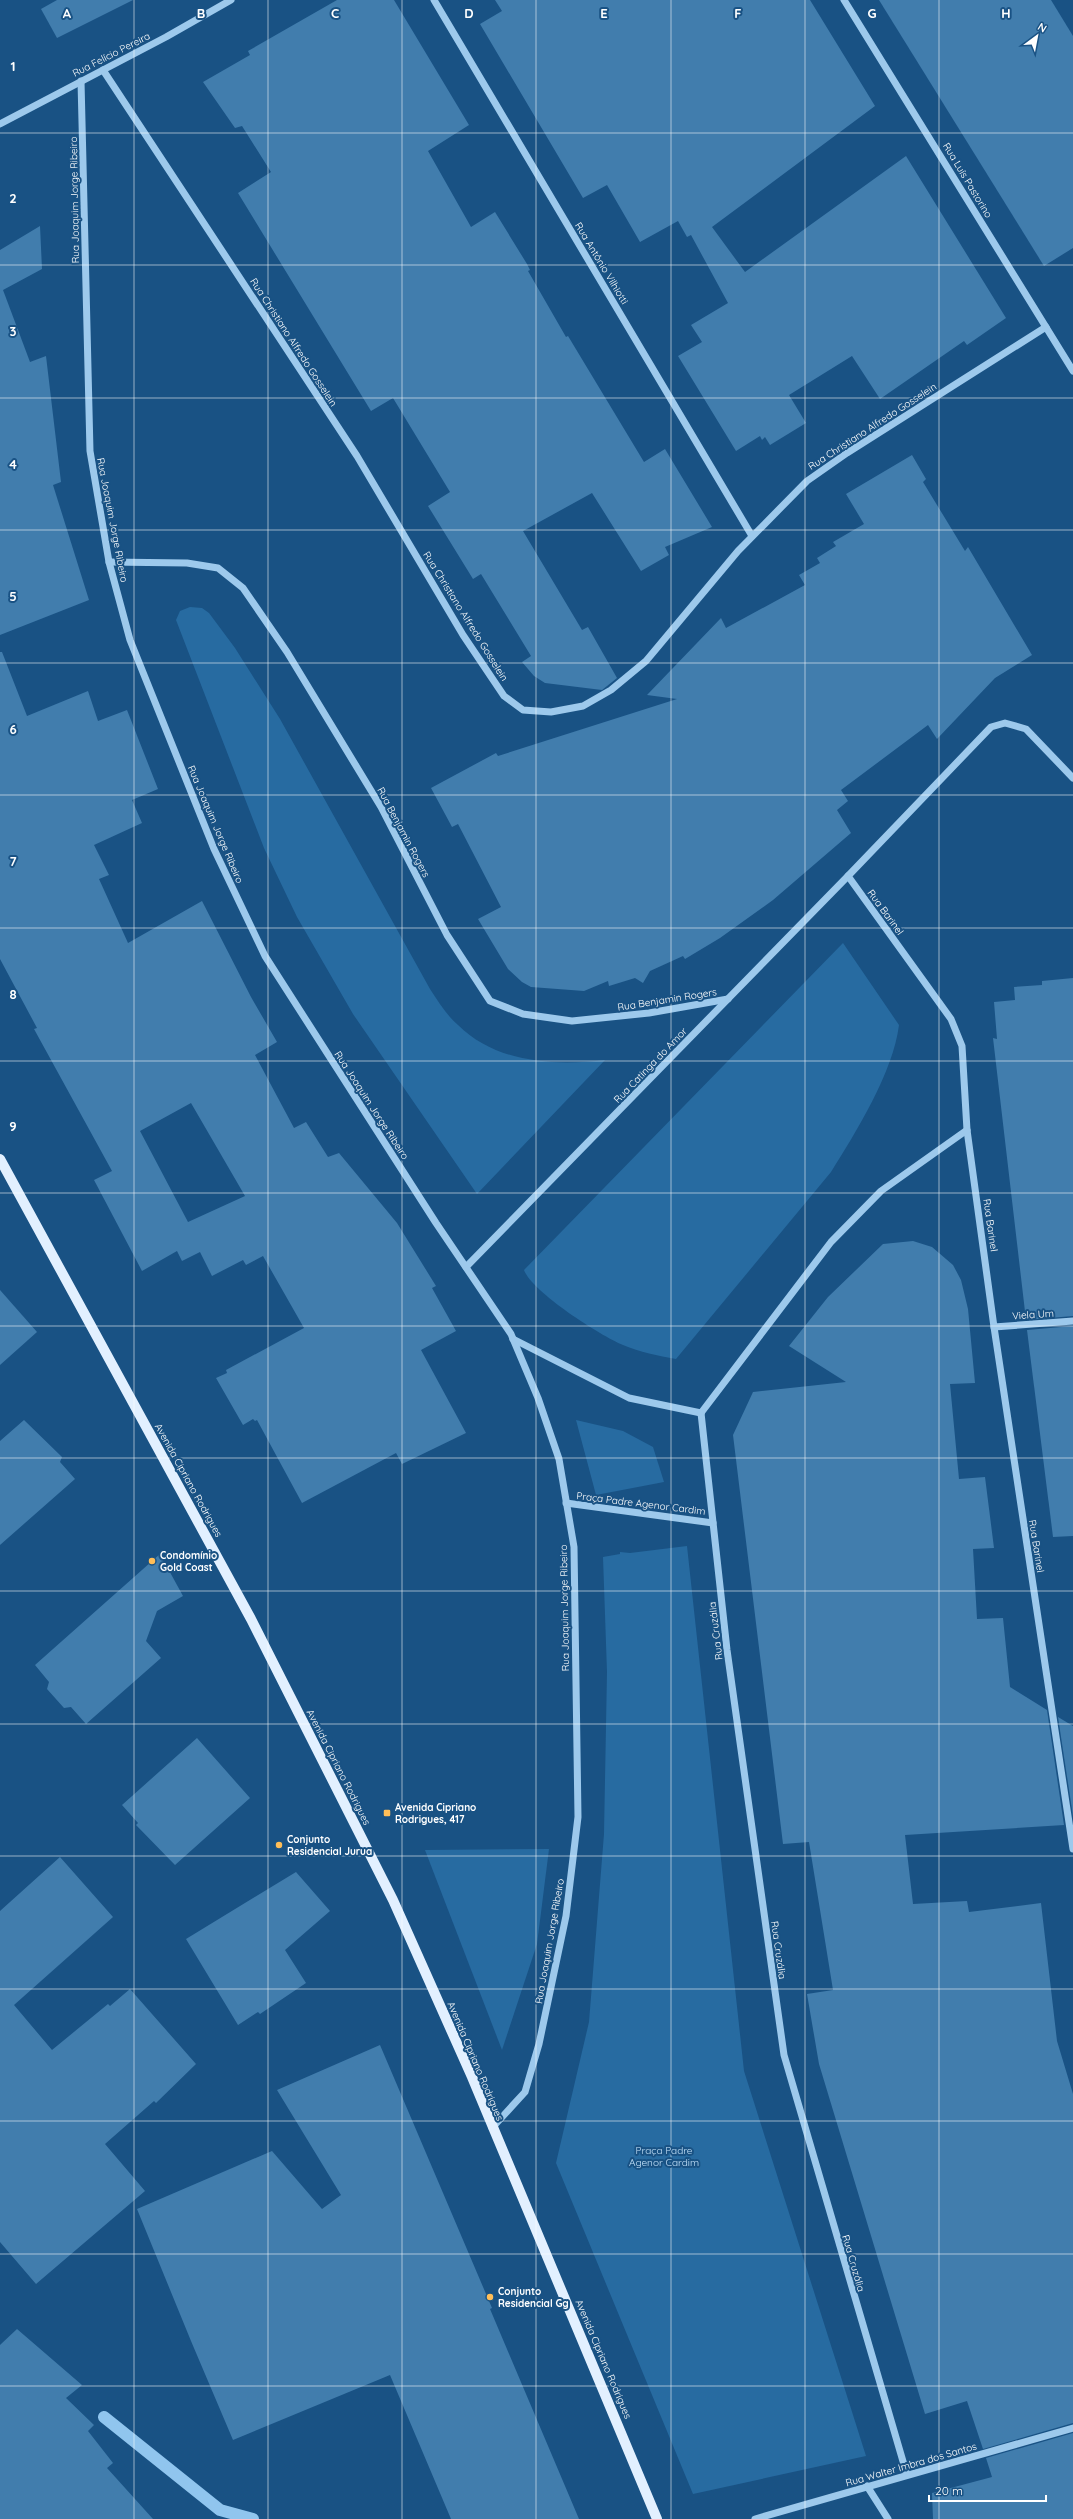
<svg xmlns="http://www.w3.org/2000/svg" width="1073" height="2519" viewBox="0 0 1073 2519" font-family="Quicksand,sans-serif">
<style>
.green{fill:#276ba1}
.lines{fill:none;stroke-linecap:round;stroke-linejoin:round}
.stream{stroke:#90c5ee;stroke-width:12}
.building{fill:#417dad;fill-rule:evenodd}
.minor{stroke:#9dc9ec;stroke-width:7}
.major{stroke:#e2f0ff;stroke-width:10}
.grid{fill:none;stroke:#fff;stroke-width:1;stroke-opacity:0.55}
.poi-dot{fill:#ffbe58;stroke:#195284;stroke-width:1.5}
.labels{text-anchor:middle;stroke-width:4;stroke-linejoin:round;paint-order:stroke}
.street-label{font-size:10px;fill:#fff;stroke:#195284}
.poi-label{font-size:10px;font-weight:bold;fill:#fff;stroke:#195284;text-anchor:start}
.park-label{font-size:10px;fill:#c3e1f9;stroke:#195284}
.grid-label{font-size:13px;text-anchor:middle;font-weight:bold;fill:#fff;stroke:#195284;stroke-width:4;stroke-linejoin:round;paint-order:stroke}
</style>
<rect width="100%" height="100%" fill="#195284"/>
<g class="green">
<path d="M190,607l12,1 7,5 26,35 45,71 150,270c8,12 17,27 28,36 38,38 97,41 147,35l-128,134 -124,-180 -56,-97 -33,-69 -88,-228 4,-9z"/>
<path d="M843,943l56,82c-6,48 -43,107 -68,147l-155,187c-18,-3 -36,-7 -53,-14 -22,-9 -91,-53 -99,-75z"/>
<path d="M576,1420l47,11 30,16 11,35 -68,13z"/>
<path d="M687,1546l57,525 122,385 -173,38 -137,-331 33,-141 15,-188 3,-162 -4,-115 17,-3v-2l10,1z"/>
<path d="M549,1849l-12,95 -35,106 -77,-200z"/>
</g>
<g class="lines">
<path class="stream" d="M104,2417l116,93 33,9"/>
</g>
<g class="building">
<path d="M57,0h76l-76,38 -16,-29z"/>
<path d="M337,0h57l75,125 -41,26 43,76 24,-15 32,52 3,6 -2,1 38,66 2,-1 76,126 21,-13 47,78 -47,20 4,8 -28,16 -49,-78 -69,38 59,99 6,-3 29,51 -15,12 -57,-7 -11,-7 -12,-14 9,-6 -50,-82 -8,5 -45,-73 22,-14 -57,-94 -22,13 -133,-218 33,-21 -29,-46 -7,2 -32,-46 47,-27 -2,-4z"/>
<path d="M495,0h315l65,106 -163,121 33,45 161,-116 100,162 -39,27 -3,-4 -84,58 -28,-43 -63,39 17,28 -36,22 -5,-8 -3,3 -2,-4 -24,15 -58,-95 24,-14 -11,-17 37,-22 -37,-68 -4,2 -9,-16 -38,21 -33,-57 -24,13 -103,-174 22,-13z"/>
<path d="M879,0h172l22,36v212l-29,18z"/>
<path d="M40,226l2,43 -39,21 27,72 16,-6 15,126 -8,3 36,115 -89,35v-385z"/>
<path d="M912,455l14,24 -3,3 42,69 3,-4 64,108 -37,23 -58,61 -9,-14 -87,65 7,11 -11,9 14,23 -78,67 -53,38 -35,21 -2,-3 -33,15 -7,12 -8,-5 -26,8 -1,-5 -24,10 -53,-4 -9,-5 -14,-13 -30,-50 23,-12 -43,-83 -6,3 -21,-39 65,-35 2,3 179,-57 -30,-4 74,-77 5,10 79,-43 -6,-10 21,-12 -3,-5 19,-12 -3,-4 31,-18 -18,-30z"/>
<path d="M0,652h2l25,64 61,-25 10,30 29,-11 31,79 -26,11 10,23 -48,22 15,30 -10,4 29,64 74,-42 49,96 26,45 -22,13 39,73 12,-6 22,35 11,-4 58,70 39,63 -4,2 24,43 -35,19 45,83 -64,31 -6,-11 -94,50 -45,-83 -2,1 -2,-2 -10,6 -27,-47 11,-5 -1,-3 78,-42 -41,-72 -17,9 -3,-5 -31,16 -12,-24 -18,9 -5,-10 -35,20 -48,-91 18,-9 -78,-142 3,-1 -37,-69zM191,1103l54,93 -57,26 -48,-91z"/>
<path d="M1073,978v338l-47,4 -33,-282 4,1 -3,-37 21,-2 -1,-13 28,-2v-4z"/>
<path d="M913,1241l19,6 21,18 8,15 7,29 7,74 -25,1 9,95 26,-2 9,71 -21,1 4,70 26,-1 7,69 37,23 17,115 -159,10 8,69 54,-3 2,11 72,-9 16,138 16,53v329l-90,26 -16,-48 -42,13 -106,-350 -12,-70 26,-4 -24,-148 -26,2 -50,-409 20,-43 93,-10 -57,-36 39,-49 55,-53z"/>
<path d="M0,1290l37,42 -37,33z"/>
<path d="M1073,1326v210l-20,1 -26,-207z"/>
<path d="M24,1420l38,37 -2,5 15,17 -75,66v-104z"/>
<path d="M160,1554l23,42 -26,15 -11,30 15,17 -75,66 -15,-17 -7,1 -17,-19 2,-7 -14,-17z"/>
<path d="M1058,1717l15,9v90z"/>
<path d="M197,1738l53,60 -75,67 -39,-40 2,-2 -16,-18z"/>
<path d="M60,1857l53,60 -99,88 38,45 56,-46 2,2 20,-17 66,75 -40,39 -2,-2 -49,43 40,47 -109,93 -36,-42v-331z"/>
<path d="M296,1872l34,39 -45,39 21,33 -46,31 -2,-2 -20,13 -52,-86z"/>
<path d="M380,2045l112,263 -2,1 89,210h-128l-61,-144 -157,65 -42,-99 -54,-132 135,-58 50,58 19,-14 -64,-105z"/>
<path d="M17,2329l65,56 -16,13 28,27 -6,6 25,32 -6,5 46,51h-153v-174z"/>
<path d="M1073,2433v86h-140l-1,-26 60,-16 -6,-19z"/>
</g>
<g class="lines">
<g class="minor">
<path d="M434,0l318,536"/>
<path d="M844,0l229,371"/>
<path d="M103,70l254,386 106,179 41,61 19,14 28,2 32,-6 28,-16 35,-29 92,-110 69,-70 40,-28 199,-126"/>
<path d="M81,81l9,370 19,111 21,78 84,209 51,107 171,267 75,111 27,64 21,61 15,88 4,270 -12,99 -27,128 -14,48 -33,36"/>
<path d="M0,124l166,-87 65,-37"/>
<path d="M109,562l78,1 31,5 25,20 44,64 94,155 66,128 43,66 33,13 49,7 77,-8 79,-14"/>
<path d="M1073,778l-47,-49 -21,-6 -14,4 -143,149 103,143 11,27 5,84 27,197 79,522"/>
<path d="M466,1267l382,-391"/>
<path d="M994,1327l79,-6"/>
<path d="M513,1339l116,59 72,15"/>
<path d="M701,1413l26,237 57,405 123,420"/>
<path d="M701,1413l130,-171 50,-51 86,-61"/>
<path d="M566,1503l147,20"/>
<path d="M867,2486l21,33"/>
<path d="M755,2519l318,-91"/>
</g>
<path class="major" d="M0,1159l251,460 142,281 79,177 185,442"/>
</g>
<path class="grid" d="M134,0v2519M268,0v2519M402,0v2519M536,0v2519M671,0v2519M805,0v2519M939,0v2519M0,133h1073M0,265h1073M0,398h1073M0,530h1073M0,663h1073M0,795h1073M0,928h1073M0,1061h1073M0,1193h1073M0,1326h1073M0,1458h1073M0,1591h1073M0,1724h1073M0,1856h1073M0,1989h1073M0,2121h1073M0,2254h1073M0,2386h1073"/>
<g class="poi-dot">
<circle cx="152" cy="1561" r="4"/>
<rect x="383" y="1809" width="8" height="8" rx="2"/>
<circle cx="279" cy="1845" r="4"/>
<circle cx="490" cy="2297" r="4"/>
</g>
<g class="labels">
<g class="street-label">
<text transform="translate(111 54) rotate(-27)" y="4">Rua Felício Pereira</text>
<text transform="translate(968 180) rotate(59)" y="4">Rua Luís Pastorino</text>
<text transform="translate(74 200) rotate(-91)" y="4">Rua Joaquim Jorge Ribeiro</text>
<text transform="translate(602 263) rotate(59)" y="4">Rua Antônio Vilhiotti</text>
<text transform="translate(294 342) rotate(57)" y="4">Rua Christiano Alfredo Gosselein</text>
<text transform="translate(872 426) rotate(-33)" y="4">Rua Christiano Alfredo Gosselein</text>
<text transform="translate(113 520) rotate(79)" y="4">Rua Joaquim Jorge Ribeiro</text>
<text transform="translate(466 616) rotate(58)" y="4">Rua Christiano Alfredo Gosselein</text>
<text transform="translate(216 824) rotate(67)" y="4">Rua Joaquim Jorge Ribeiro</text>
<text transform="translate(404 832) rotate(62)" y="4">Rua Benjamin Rogers</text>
<text transform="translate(886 912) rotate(54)" y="4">Rua Barinel</text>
<text transform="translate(667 999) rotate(-9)" y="4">Rua Benjamin Rogers</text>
<text transform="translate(650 1065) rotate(-46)" y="4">Rua Catinga do Amor</text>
<text transform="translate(372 1105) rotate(57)" y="4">Rua Joaquim Jorge Ribeiro</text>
<text transform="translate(991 1225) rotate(82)" y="4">Rua Barinel</text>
<text transform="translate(1033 1314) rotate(-4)" y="4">Viela Um</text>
<text transform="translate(189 1480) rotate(61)" y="4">Avenida Cipriano Rodrigues</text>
<text transform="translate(641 1503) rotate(7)" y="4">Praça Padre Agenor Cardim</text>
<text transform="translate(1037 1546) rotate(81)" y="4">Rua Barinel</text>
<text transform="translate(564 1608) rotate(-91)" y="4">Rua Joaquim Jorge Ribeiro</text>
<text transform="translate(715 1631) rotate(-97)" y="4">Rua Cruzália</text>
<text transform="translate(339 1767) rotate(63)" y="4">Avenida Cipriano Rodrigues</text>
<text transform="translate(549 1941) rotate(-80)" y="4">Rua Joaquim Jorge Ribeiro</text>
<text transform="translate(779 1950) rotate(82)" y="4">Rua Cruzália</text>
<text transform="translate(476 2061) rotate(67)" y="4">Avenida Cipriano Rodrigues</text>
<text transform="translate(854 2263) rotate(74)" y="4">Rua Cruzália</text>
<text transform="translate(604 2359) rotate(67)" y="4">Avenida Cipriano Rodrigues</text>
<text transform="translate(911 2464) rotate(-16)" y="4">Rua Walter Imbra dos Santos</text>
</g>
<g class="poi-label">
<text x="160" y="1559">Condomínio<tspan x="160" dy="12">Gold Coast</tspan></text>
<text x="395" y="1811">Avenida Cipriano<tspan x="395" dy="12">Rodrigues, 417</tspan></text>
<text x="287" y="1843">Conjunto<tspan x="287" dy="12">Residencial Jurua</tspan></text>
<text x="498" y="2295">Conjunto<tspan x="498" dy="12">Residencial Gg</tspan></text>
</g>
<g class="park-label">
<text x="664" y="2154">Praça Padre<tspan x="664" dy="12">Agenor Cardim</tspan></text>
</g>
</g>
<g class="grid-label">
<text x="67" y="18">A</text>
<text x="201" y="18">B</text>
<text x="335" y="18">C</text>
<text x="469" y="18">D</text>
<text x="604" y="18">E</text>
<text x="738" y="18">F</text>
<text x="872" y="18">G</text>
<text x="1006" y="18">H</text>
<text x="13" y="71">1</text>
<text x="13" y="203">2</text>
<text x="13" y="336">3</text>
<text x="13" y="469">4</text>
<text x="13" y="601">5</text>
<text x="13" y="734">6</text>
<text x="13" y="866">7</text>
<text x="13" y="999">8</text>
<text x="13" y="1131">9</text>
</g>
<g transform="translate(1037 36) rotate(32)" stroke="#195284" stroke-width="3" paint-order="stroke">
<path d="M0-3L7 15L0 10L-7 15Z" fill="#ffffff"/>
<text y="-6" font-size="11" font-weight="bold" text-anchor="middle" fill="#ffffff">N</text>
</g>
<path d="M929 2495v6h117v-6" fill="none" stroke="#ffffff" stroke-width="2"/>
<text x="935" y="2495" font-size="12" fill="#ffffff" stroke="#195284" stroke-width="3" paint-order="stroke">20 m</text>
</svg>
